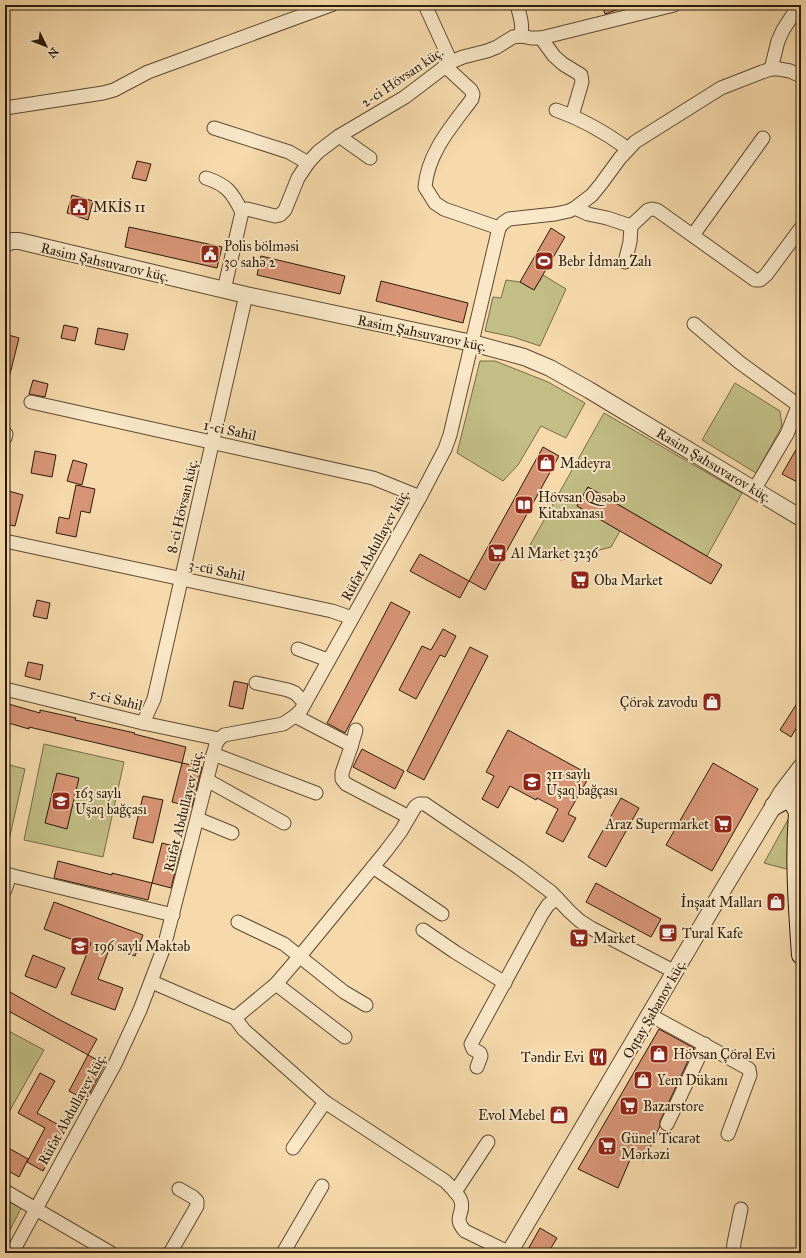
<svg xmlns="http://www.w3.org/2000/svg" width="806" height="1258" viewBox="0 0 806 1258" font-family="'IM FELL Great Primer',serif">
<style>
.green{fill:#c2be85;stroke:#766c47}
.building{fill:#d79576;stroke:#2b1a09}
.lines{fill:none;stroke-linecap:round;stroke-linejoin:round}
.minor-casing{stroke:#5e4a32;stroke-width:15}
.tertiary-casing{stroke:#5e4a32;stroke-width:18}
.secondary-casing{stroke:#2b1a09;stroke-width:20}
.minor{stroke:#f9e7c8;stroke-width:13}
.tertiary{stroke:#f9e7c8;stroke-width:16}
.secondary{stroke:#f9e7c8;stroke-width:18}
.labels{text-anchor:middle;stroke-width:4;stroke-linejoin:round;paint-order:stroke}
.street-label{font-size:14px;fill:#2b1a09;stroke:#f9e7c8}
.poi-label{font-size:14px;fill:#2b1a09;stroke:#f9e7c8;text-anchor:start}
</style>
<rect width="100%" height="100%" fill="#f6daab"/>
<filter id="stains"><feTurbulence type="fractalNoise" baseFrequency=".005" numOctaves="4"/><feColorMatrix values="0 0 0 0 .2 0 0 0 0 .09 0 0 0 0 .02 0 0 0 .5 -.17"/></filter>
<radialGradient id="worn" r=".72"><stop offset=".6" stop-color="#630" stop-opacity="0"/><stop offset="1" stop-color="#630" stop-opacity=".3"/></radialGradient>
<g class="green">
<path d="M543,275l23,14 -26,57 -27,-9 -28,-6 8,-34 8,1 5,-18 14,2 14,8z"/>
<path d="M480,361h15l53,21 37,21 -19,35 -25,-12 -23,39 -15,16 -46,-28z"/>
<path d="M735,383l45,28 2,15 -26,47 -54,-33z"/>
<path d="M604,413l138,80 -35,63 -119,-69 -11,19 43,25 -9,16 -50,13 -31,-15z"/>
<path d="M5,734l5,1 -4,29 19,5 -20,89z"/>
<path d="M44,744l80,18 -21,95 -79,-17z"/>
<path d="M790,816v54l-26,-7z"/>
<path d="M5,1029l39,21 -39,69z"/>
<path d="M5,1200l16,8 -16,32z"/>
</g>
<g class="building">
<path d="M602,5h26v1l-23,8z"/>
<path d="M137,161l14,3 -5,17 -14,-3z"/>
<path d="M72,195l21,6 -5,19 -21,-7z"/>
<path d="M129,227l93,20 -5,21 -92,-21z"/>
<path d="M551,228l14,9 -31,53 -14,-8z"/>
<path d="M261,256l84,20 -5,18 -83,-19z"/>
<path d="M381,281l87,22 -5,20 -87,-22z"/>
<path d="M64,325l14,3 -3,13 -14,-3z"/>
<path d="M98,328l30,6 -4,16 -29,-6z"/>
<path d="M5,334l14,4 -11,44h-3z"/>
<path d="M33,380l15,4 -3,13 -16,-3z"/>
<path d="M801,441v43l-19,-10z"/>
<path d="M543,447l16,9 -74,134 -16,-9z"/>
<path d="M35,451l21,4 -4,22 -21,-4z"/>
<path d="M73,460l14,4 -5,21 -15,-4z"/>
<path d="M76,485l19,4 -5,24 -9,-2 -5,26 -20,-4 3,-16 10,2z"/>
<path d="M588,487l134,78 -11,19 -134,-78z"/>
<path d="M5,490l18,5 -8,31 -10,-2z"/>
<path d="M420,554l49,27 -9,17 -50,-27z"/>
<path d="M37,600l13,3 -3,16 -14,-3z"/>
<path d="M391,602l19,10 -65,121 -18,-10z"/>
<path d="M443,629l13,7 -11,21 -5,-2 -24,44 -17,-9 23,-44 9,4z"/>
<path d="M470,647l18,9 -64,124 -17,-9z"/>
<path d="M28,662l15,3 -3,15 -15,-4z"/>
<path d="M234,681l14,3 -5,25 -14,-3z"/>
<path d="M801,697v23l-10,17 -11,-7z"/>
<path d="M5,703l35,10v-3l36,8 -1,2 60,13 -1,1 52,13 -4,16 -153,-36v2l-24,-7z"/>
<path d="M508,730l82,45 -22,39 8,4 -13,24 -17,-9 12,-24 -21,-11 -1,2 -26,-14 -12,22 -16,-9 12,-23 -8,-4z"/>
<path d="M362,749l42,22 -9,18 -42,-22z"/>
<path d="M182,763l20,4 -10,40 -20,-5z"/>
<path d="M713,763l45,26 -46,82 -46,-26z"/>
<path d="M57,773l22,5 -12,51 -22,-6z"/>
<path d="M143,796l20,4 -10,43 -20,-5z"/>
<path d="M621,798l18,10 -33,59 -18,-10z"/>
<path d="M162,843l19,5 -10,40 -19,-5z"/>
<path d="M58,861l54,14v-2l40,10 -4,17 -94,-22z"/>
<path d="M596,883l65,36 -10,18 -65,-35z"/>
<path d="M54,902l89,33 -8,21 -25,-9 -12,32 25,9 -8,22 -44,-16 20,-51 -14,-5 -1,3 -32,-12z"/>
<path d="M33,955l32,13 -9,20 -31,-12z"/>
<path d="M10,992l48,27 39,20 -9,16 -83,-46v-10z"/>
<path d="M659,1029l35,19 -34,73v5l-16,35 -12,-6 -14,33 -40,-19z"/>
<path d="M88,1055l17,9 -19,36 -17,-9z"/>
<path d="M40,1073l15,8 -18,32 29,16 -23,42 -16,-9 18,-34 -27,-15z"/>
<path d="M5,1146l23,13 -9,18 -14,-8z"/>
<path d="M540,1228l17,10 -9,15h-22z"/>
</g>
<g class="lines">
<defs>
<g id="minor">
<path d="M425,5l26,57"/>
<path d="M517,5c3,11 6,19 4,31"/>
<path d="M541,38l13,18 9,8 18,11 1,7 -10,34"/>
<path d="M445,66l26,24 2,4 -1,5c-20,27 -44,53 -47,88l10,16 9,6 55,19"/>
<path d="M771,69l7,-28 5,-11 16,-25"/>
<path d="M5,108l98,-15 11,-3 34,-18 183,-67"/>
<path d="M556,110c26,9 50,23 72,39"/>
<path d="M214,128l75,24 19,11"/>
<path d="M339,136l31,22"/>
<path d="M206,178c21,7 26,14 36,34"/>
<path d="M575,208l13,6 19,4 24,8 17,-16 4,-1 5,1 98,70h5l6,-5 35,-47"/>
<path d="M693,235l70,-97"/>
<path d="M625,262l5,-20 1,-16"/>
<path d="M224,290l18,-78 5,-3 28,7 5,-1 5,-5 13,-32 10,-15 10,-11 21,-16 66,-39 46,-35 12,-5 24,-6 10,-4 16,-10 8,-1 10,2h10l133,-33"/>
<path d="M694,324l45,38 59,43"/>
<path d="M31,402l342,76 47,19"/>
<path d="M5,438l1,-4"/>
<path d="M754,490l33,-56 14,-35"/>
<path d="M5,541l327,70 20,7"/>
<path d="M298,649l30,11"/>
<path d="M256,683l32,7 7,3 10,10"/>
<path d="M5,689l138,34 76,16"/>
<path d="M295,716l52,27 4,4 -9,26v6l4,5 63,33"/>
<path d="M143,723l11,-24 92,-404"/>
<path d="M351,747l5,-17"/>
<path d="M213,754l103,39"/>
<path d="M207,780l77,43"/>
<path d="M198,819l34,14"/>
<path d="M373,867l69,47"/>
<path d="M5,874l168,41"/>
<path d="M5,890l5,-15"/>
<path d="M238,922l46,22 60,48 22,13"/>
<path d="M423,930l32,22 50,31"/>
<path d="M152,982l83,36 41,-34 24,-28 86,-105 15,-20 14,-24 4,-3h6l94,64 32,24 19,20 10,9 11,7 84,44"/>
<path d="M276,984l69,53"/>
<path d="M650,1015l99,54 1,6 -22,59"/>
<path d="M235,1018l9,12 81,72 120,79c6,6 14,13 16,20 4,13 -9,16 4,30l45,22"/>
<path d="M477,1067l4,-11 -1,-3 -7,-4 -2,-5 71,-130 6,-9 9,-7"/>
<path d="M667,1124l38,-80"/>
<path d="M293,1148l32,-46"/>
<path d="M5,1191l106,62"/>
<path d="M455,1192l33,-50"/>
<path d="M12,1253l103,-189 25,-54 24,-63 52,-203 3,-5 5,-4 59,-11 12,-8 6,-6 119,-213 25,-48 5,-14 49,-207 4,-5 6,-4 46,-5 14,-3 6,-3 17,-13 9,-11 19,-26 15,-16 86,-54 41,-16 9,-3h8l11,2 11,5"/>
<path d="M170,1253l27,-47v-5l-4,-4 -14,-8"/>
<path d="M283,1253l39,-67"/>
<path d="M733,1253l1,-10 7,-34"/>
</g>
<g id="tertiary">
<path d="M5,244l7,-3h7l227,54 226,48 52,14 26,11 39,22 212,128"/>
<path d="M509,1253l215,-365 58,-96 19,-25"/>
</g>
<g id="secondary">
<path d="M801,786c-8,55 -4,113 0,169"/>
<path d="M774,806c13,-8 18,-9 24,7"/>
</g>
</defs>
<use href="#minor" class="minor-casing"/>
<use href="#tertiary" class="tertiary-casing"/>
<use href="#secondary" class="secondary-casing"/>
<use href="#minor" class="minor"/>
<use href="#tertiary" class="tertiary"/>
<use href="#secondary" class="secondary"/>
</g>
<defs>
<symbol id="civic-square" viewBox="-11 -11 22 22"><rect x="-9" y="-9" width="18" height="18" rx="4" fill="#8f2418" stroke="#f9e7c8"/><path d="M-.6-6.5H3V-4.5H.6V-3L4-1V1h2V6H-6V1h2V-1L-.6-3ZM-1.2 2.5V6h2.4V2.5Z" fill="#fff"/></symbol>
<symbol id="stadium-square" viewBox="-11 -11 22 22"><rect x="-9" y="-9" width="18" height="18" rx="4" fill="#8f2418" stroke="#f9e7c8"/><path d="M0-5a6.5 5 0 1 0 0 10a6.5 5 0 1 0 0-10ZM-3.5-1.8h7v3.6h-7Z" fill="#fff"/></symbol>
<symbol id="shop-square" viewBox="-11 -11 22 22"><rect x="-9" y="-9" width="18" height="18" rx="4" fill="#8f2418" stroke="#f9e7c8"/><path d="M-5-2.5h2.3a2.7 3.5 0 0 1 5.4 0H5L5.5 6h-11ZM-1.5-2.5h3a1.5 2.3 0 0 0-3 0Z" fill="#fff"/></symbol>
<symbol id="library-square" viewBox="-11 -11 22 22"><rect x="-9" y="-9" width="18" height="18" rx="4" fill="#8f2418" stroke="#f9e7c8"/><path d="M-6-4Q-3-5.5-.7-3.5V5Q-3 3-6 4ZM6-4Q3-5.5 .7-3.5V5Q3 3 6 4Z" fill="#fff"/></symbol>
<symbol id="supermarket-square" viewBox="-11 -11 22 22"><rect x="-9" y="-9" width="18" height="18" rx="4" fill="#8f2418" stroke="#f9e7c8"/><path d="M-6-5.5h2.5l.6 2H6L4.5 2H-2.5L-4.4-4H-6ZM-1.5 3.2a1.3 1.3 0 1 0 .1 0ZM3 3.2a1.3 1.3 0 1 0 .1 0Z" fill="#fff"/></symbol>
<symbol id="school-square" viewBox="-11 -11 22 22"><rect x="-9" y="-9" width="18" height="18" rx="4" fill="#8f2418" stroke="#f9e7c8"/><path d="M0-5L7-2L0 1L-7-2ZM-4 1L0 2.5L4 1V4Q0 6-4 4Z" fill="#fff"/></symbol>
<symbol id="cafe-square" viewBox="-11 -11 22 22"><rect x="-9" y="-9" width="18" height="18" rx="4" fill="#8f2418" stroke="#f9e7c8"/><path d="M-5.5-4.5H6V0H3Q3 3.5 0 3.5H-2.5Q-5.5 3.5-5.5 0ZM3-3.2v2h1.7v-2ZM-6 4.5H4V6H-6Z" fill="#fff"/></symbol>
<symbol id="restaurant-square" viewBox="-11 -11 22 22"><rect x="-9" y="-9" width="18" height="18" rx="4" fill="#8f2418" stroke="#f9e7c8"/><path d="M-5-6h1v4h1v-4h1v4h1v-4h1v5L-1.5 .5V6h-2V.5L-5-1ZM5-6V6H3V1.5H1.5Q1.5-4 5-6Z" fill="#fff"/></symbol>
</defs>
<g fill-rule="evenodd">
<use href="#civic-square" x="68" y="196" width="22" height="22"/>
<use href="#civic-square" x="199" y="243" width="22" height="22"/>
<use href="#stadium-square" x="533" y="250" width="22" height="22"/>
<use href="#shop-square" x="535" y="452" width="22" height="22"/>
<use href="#library-square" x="513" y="494" width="22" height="22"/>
<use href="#supermarket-square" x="486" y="542" width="22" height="22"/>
<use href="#supermarket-square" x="569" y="569" width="22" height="22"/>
<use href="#shop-square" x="701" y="691" width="22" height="22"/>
<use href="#school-square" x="521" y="771" width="22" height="22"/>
<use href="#school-square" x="50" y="790" width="22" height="22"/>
<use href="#supermarket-square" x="712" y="813" width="22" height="22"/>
<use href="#shop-square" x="765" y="891" width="22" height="22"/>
<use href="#cafe-square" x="657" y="922" width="22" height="22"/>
<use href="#supermarket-square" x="568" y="927" width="22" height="22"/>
<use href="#school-square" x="69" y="935" width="22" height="22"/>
<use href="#shop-square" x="648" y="1043" width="22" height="22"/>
<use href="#restaurant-square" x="587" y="1046" width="22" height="22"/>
<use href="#shop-square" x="632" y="1069" width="22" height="22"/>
<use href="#supermarket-square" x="618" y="1095" width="22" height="22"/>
<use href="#shop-square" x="548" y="1104" width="22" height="22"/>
<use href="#supermarket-square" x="596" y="1135" width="22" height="22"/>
</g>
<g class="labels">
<g class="street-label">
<text transform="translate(402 77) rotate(-34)" y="5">2-ci Hövsan küç.</text>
<text transform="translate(105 262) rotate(13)" y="5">Rasim Şahsuvarov küç.</text>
<text transform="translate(422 333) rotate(12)" y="5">Rasim Şahsuvarov küç.</text>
<text transform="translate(230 430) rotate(12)" y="5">1-ci Sahil</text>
<text transform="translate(714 465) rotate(31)" y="5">Rasim Şahsuvarov küç.</text>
<text transform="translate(182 506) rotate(-77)" y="5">8-ci Hövsan küç.</text>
<text transform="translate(375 545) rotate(-61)" y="5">Rüfət Abdullayev küç.</text>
<text transform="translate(217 570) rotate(12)" y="5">3-cü Sahil</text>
<text transform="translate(116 699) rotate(14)" y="5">5-ci Sahil</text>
<text transform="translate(183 811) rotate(-76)" y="5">Rüfət Abdullayev küç.</text>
<text transform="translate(654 1009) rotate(-60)" y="5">Oqtay Şabanov küç.</text>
<text transform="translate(72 1109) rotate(-61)" y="5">Rüfət Abdullayev küç.</text>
</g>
<g class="poi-label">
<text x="93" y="212">MKİS 11</text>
<text x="224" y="251">Polis bölməsi<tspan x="224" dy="16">30 sahə 2</tspan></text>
<text x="558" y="266">Bebr İdman Zalı</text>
<text x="560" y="468">Madeyra</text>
<text x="538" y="502">Hövsan Qəsəbə<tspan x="538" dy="16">Kitabxanası</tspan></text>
<text x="511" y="558">Al Market 3236</text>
<text x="594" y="585">Oba Market</text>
<text x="698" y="707" text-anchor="end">Çörək zavodu</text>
<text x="546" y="779">311 saylı<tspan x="546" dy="16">Uşaq bağçası</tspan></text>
<text x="75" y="798">163 saylı<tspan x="75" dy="16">Uşaq bağçası</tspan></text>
<text x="709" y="829" text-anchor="end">Araz Supermarket</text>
<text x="762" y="907" text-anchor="end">İnşaat Malları</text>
<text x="682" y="938">Tural Kafe</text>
<text x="593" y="943">Market</text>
<text x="94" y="951">196 saylı Məktəb</text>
<text x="673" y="1059">Hövsan Çörəl Evi</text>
<text x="584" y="1062" text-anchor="end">Təndir Evi</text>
<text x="657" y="1085">Yem Dükanı</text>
<text x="643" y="1111">Bazarstore</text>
<text x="545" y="1120" text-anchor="end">Evol Mebel</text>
<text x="621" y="1143">Günel Ticarət<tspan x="621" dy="16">Mərkəzi</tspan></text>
</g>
</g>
<rect width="806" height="1258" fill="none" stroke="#f6daab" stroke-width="20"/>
<rect x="6" y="6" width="794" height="1246" fill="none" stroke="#2b1a09" stroke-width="2"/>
<rect x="10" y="10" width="786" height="1238" fill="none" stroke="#2b1a09"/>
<g transform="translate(46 46) rotate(133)" stroke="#f9e7c8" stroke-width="3" paint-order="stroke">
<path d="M0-3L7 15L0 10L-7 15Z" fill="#2b1a09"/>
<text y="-6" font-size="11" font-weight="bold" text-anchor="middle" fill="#2b1a09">N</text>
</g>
<rect width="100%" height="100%" filter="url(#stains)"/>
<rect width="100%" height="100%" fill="url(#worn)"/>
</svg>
